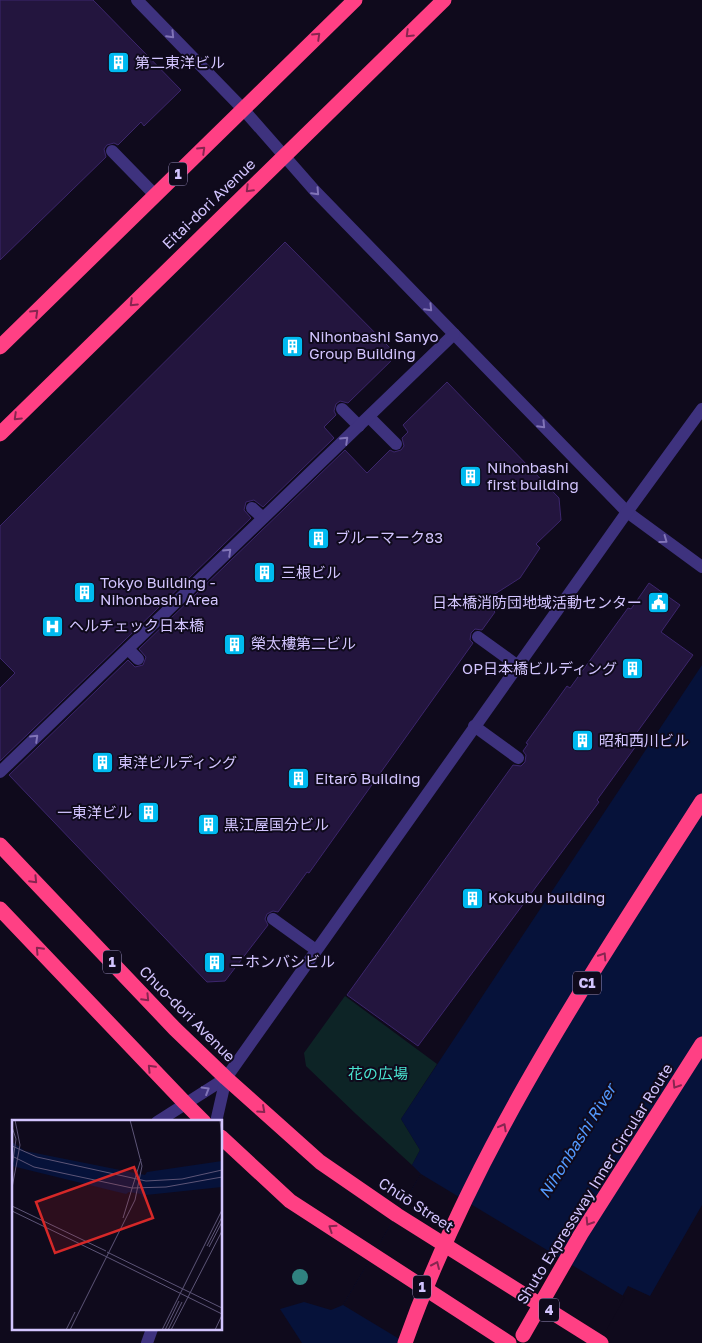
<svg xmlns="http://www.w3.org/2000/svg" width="702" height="1343" viewBox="0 0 702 1343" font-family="'Golos Text','Noto Sans JP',sans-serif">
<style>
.green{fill:#0d2426}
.water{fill:#06123a}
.pier{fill:#0f0a1c}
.building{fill:#23153e;stroke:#3c266c}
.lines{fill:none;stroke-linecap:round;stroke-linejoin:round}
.minor{stroke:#3e327e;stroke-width:12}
.highway{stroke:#ff4084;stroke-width:15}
.highway-bridge{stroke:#ff4084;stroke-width:15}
.tree{fill:#308280}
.oneway{stroke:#872550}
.oneway2{stroke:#8174b8}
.labels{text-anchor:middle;stroke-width:4;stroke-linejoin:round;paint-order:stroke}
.shield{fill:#0f0a1c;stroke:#988dbb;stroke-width:1}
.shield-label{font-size:14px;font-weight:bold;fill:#d3c5ff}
.poi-label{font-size:15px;fill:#d3c5ff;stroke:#0f0a1c;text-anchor:start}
.street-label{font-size:15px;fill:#d3c5ff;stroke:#0f0a1c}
.park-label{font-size:15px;fill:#4be5d2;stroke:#0f0a1c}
.water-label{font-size:16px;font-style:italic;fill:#539aff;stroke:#0f0a1c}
.inset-road{fill:none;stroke:#5d5577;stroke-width:1}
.view{fill:#d62828;fill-opacity:0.15;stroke:#d62828;stroke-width:2.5}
.inset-edge{fill:none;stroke:#d3c5ff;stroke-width:2.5}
</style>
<rect width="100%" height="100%" fill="#0f0a1c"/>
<path class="green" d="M345,996l92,68 -36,55 19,31 -8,15 -56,-51 -50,-48 -2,-13z"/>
<path class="water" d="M702,665v540l-52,91 -22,-10 -32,57h-294l-22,-34 24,-7 27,8 12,-5 78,-131 -9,-9 8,-15 -19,-31z"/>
<path class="pier" d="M421,1174l204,123 -26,46h-193l-63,-38z"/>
<g class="building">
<path d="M0,0h93l88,90 -37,36 -3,-4 -23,23 -4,-2 -7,2 -3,4 2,8 -106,103z"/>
<path d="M285,242l112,113 -49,48 -8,-2 -4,3 -2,7 2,4 -12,12 10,11 -71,69 -9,-7 -8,2 -2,8 7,8 -251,243v-73l15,-15 -15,-15v-132z"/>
<path d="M447,382l112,116 2,22 -25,24 4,4 -20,30 -36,23 11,11 -13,18 -7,-1 -4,4 -1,7 3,3 -164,230 -2,-1 -29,40 -5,-1 -6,3 -2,5 3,6 -43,56 -18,1 -198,-207 119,-115 7,7 8,-2 3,-8 -7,-8 206,-199 22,23 23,-23 4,2 7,-2 3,-4 -2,-8 6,-6 -5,-7z"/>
<path d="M649,583l31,22 -19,27 32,23 -58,80 6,4 -44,61 2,2 -181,244 -71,-51 166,-230 8,1 4,-4 1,-7 -3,-4 5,-7 -2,-1 41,-57 3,2 58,-80 3,1z"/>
</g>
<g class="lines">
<g class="minor">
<path d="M137,0l106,109 72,82 312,321 75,55"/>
<path d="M112,151l43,44"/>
<path d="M342,409l17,17"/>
<path d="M369,417l27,27"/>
<path d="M252,508l11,10"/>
<path d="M478,637l40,29"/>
<path d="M128,649l10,10"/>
<path d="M474,726l44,32"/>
<path d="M0,772l454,-438"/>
<path d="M273,919l43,31"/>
<path d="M157,1122l69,-44"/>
<path d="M216,1122l10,-44 401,-566 75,-103"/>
<path d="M147,1343l5,-14"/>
</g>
<g class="highway">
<path d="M0,347l355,-347"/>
<path d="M0,434l444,-434"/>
<path d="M0,845l175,184 51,49 94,84 77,53 204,128"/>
<path d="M0,909l185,194 19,19"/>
<path d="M221,1137l69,64 219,142"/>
</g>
<g class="highway-bridge">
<path d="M523,1335l58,-101 121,-190"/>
<path d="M405,1343c69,-195 186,-369 297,-542"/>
</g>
</g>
<circle class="tree" cx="300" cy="1277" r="8"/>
<defs><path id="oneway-chevron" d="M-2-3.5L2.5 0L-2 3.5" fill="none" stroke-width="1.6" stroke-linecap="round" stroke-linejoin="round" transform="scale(1.25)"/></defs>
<g class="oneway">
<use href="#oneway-chevron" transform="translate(409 34) rotate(136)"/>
<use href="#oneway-chevron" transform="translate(317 36) rotate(-44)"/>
<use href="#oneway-chevron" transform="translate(202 150) rotate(-44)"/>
<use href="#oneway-chevron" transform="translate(249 189) rotate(135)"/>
<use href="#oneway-chevron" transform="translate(133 303) rotate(136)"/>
<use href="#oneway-chevron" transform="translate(35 313) rotate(-44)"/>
<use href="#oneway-chevron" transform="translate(17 417) rotate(136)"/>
<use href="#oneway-chevron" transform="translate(34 880) rotate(46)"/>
<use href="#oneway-chevron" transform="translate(39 950) rotate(-133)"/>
<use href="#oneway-chevron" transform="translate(603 956) rotate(-58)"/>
<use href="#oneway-chevron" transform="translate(146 998) rotate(46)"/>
<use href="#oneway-chevron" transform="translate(151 1068) rotate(-134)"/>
<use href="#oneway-chevron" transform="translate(676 1085) rotate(122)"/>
<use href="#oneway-chevron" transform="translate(262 1110) rotate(42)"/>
<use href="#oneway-chevron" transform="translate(503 1127) rotate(-62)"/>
<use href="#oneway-chevron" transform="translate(589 1222) rotate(122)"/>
<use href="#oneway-chevron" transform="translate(332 1228) rotate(-146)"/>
<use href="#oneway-chevron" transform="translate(436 1265) rotate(-66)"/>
</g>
<g class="oneway2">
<use href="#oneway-chevron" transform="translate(171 35) rotate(46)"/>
<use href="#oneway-chevron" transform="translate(316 192) rotate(47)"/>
<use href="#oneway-chevron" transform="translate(429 308) rotate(46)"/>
<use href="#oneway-chevron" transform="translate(542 425) rotate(46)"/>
<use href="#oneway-chevron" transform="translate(345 440) rotate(-44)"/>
<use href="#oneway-chevron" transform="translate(664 540) rotate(36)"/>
<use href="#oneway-chevron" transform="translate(228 552) rotate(-44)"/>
<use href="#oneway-chevron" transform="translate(35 738) rotate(-44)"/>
<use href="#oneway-chevron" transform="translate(206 1090) rotate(-31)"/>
</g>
<defs>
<symbol id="building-square" viewBox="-11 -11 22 22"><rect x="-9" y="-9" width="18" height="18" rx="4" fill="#00baf0" stroke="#0f0a1c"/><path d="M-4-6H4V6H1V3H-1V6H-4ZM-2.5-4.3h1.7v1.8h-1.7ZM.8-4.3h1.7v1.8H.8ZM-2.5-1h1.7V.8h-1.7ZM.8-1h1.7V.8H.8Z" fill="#fff"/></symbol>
<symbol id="civic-square" viewBox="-11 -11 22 22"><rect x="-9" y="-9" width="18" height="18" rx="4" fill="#00baf0" stroke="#0f0a1c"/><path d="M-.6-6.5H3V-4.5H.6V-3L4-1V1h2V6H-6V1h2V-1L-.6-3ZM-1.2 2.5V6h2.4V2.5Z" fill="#fff"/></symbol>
<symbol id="hospital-square" viewBox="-11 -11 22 22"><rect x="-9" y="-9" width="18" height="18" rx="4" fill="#00baf0" stroke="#0f0a1c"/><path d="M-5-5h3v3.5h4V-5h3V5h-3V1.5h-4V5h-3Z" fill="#fff"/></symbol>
</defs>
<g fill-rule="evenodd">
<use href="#building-square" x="106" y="50" width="25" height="25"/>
<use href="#building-square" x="280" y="334" width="25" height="25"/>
<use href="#building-square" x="458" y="464" width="25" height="25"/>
<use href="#building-square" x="306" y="526" width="25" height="25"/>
<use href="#building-square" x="252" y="560" width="25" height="25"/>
<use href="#building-square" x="72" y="580" width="25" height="25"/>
<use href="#civic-square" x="646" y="590" width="25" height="25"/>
<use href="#hospital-square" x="40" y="614" width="25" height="25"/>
<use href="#building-square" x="222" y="632" width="25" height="25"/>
<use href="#building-square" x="620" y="656" width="25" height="25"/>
<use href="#building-square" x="570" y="728" width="25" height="25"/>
<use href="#building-square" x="90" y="750" width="25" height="25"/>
<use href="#building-square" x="286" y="766" width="25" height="25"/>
<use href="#building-square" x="136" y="800" width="25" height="25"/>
<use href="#building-square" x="196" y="812" width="25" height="25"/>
<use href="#building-square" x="460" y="886" width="25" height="25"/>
<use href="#building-square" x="202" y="950" width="25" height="25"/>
</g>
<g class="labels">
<g class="shield">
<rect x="169" y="162.5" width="18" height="23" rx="4"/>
<rect x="103" y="950.5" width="18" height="23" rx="4"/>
<rect x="573" y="971.5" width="28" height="23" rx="4"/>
<rect x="413" y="1275.5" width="18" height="23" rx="4"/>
<rect x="539" y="1298.5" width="20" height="23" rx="4"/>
</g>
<g class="shield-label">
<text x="178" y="179">1</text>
<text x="112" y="967">1</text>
<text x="587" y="988">C1</text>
<text x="422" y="1292">1</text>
<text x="549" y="1315">4</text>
</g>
<g class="poi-label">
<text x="135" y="68">第二東洋ビル</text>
<text x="309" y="342">Nihonbashi Sanyo<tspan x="309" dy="17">Group Building</tspan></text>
<text x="487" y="473">Nihonbashi<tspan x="487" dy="17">first building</tspan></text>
<text x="335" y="543">ブルーマーク83</text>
<text x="281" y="578">三根ビル</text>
<text x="100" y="588">Tokyo Building -<tspan x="100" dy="17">Nihonbashi Area</tspan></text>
<text x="642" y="608" text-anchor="end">日本橋消防団地域活動センター</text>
<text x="69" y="631">ヘルチェック日本橋</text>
<text x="251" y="649">榮太樓第二ビル</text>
<text x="617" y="674" text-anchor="end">OP日本橋ビルディング</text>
<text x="599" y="746">昭和西川ビル</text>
<text x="118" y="768">東洋ビルディング</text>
<text x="315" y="784">Eitarō Building</text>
<text x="132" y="818" text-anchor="end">一東洋ビル</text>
<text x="224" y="830">黒江屋国分ビル</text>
<text x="488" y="903">Kokubu building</text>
<text x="230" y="967">ニホンバシビル</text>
</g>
<g class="street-label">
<text transform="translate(209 204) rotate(-44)" y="5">Eitai-dori Avenue</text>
<text transform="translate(187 1014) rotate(45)" y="5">Chuo-dori Avenue</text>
<text transform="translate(595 1184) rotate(-58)" y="5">Shuto Expressway Inner Circular Route</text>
<text transform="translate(416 1205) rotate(33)" y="5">Chūō Street</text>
</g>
<g class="park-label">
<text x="378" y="1079">花の広場</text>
</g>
<g class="water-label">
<text transform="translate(577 1141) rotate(-58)" y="6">Nihonbashi River</text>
</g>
</g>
<g transform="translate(12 1120)">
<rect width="210" height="210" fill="#0f0a1c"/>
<path d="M0,22l13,9 120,24 2,-3 75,-11v26l-76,8 -3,3 -2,-4 -12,-2 -3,2 -114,-28z" fill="#06123a"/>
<path class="inset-road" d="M208,0l2,20M0,7l4,12 -4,28M0,26l25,11 109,24 36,-2 40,-9M0,36l22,11 98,21 34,-1 56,-10M0,68l8,-43 -5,-25M0,86l94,45M0,91l95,46M111,98l18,-59M195,126l15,-29M197,127l13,-25M95,132l115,56M95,137l115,57M54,210l9,-18M58,210l65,-130 7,-34 -12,-46M150,210l60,-120M153,210l14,-29M156,210l14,-28M159,210l51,-99M203,210l7,-15"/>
<path class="view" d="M122,47l19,51 -98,35 -19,-51z"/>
<rect width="210" height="210" class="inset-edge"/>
</g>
</svg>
